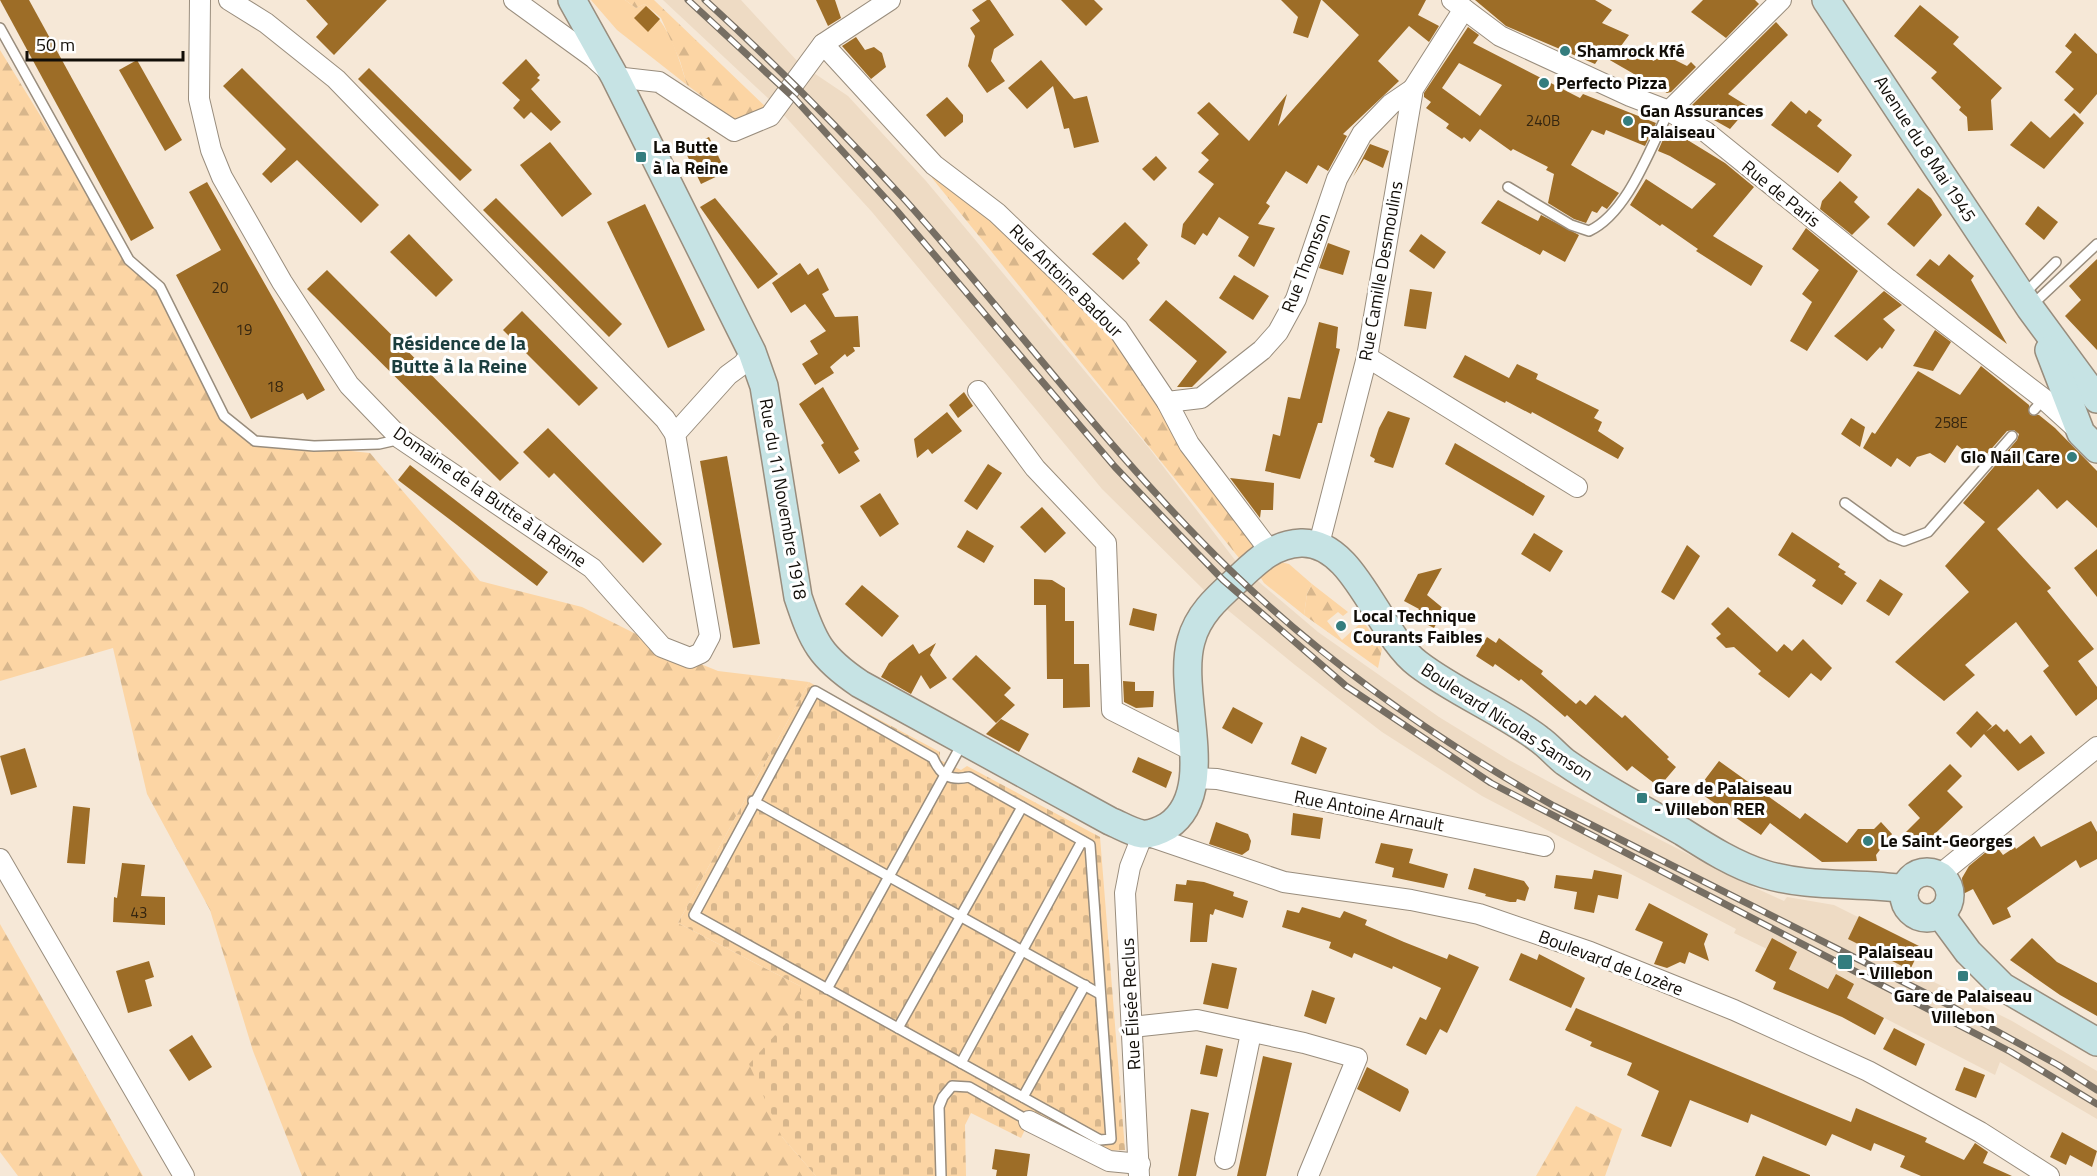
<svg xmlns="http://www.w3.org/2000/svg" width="2097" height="1176" viewBox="0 0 2097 1176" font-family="'Titillium Web',sans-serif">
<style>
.built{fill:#eedbc4}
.grass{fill:#fcd5a4}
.forest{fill:url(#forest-firs)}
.cemetery{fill:url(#cemetery-stones)}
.building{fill:#9d6d27;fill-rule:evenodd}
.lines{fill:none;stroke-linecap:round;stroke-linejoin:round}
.lane-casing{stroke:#998d7d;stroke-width:12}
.street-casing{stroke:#998d7d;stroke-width:22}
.secondary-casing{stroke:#998d7d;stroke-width:30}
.lane{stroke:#fff;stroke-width:9}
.street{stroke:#fff;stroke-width:20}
.secondary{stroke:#c6e3e4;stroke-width:27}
.rail-casing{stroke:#766e63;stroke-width:7}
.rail{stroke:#fff;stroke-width:4.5;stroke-dasharray:14;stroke-linecap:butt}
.poi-dot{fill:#347d7e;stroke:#fff;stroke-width:2}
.labels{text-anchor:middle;stroke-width:6;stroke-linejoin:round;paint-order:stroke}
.number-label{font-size:15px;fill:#352610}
.poi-label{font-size:18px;font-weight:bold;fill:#120e08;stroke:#fff;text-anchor:start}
.street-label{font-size:18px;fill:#120e08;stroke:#fff}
.neighbourhood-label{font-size:20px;font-weight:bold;fill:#1b3e3e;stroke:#fff}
</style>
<defs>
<pattern id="forest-firs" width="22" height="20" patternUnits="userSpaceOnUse" patternTransform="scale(1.5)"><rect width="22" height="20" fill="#fcd5a4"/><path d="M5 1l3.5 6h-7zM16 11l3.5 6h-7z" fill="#d7b68c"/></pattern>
<pattern id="cemetery-stones" width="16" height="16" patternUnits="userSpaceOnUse" patternTransform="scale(1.5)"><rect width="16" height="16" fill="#fcd5a4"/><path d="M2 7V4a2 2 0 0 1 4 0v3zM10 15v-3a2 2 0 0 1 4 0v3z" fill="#d7b68c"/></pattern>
</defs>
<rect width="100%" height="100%" fill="#f6e8d7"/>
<path class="built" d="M663,0h78l58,63 49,33 78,85 223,267 89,116 80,68 121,85 70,43 57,31 170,88 48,22 3,-4 47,8 64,32 -10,22 124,62 85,50v48l-97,-57 -5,13 -190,-98 -41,-22 3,-6 -33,-16 2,-4 -254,-133 -100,-64 -87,-67 -87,-71 -106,-105 -230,-277 -101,-111z"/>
<g class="grass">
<path d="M591,0h34l11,8 9,-4c24,21 33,50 42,81l-70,-55z"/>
<path d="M1280,562l9,2 23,20 -5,10 -3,21 -40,-32 -5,-8z"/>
</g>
<g class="forest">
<path d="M625,0h29l115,110 -27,11 -9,-2 -46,-34 -7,-24 -19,-43 -16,-14 -9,4z"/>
<path d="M0,50l129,210 31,27 63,129 32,25 115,12 110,128 102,26 94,47 42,17 91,11 -131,241 122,63 5,15 -23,136 34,39h-514l-49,-125 -43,-141 -63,-116 -34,-146 -113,33z"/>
<path d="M933,170l59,44 123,121 140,212 -16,11 -307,-380z"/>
<path d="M1312,584l36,28 -5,4 -5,-4 -11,9 15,19 21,-19 19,28 -4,19 -74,-53 3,-21z"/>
<path d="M0,924l143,252h-125l-18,-24z"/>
<path d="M1576,1106l46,23 -17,47h-69z"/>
</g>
<path class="cemetery" d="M809,682l131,70v8l21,10 6,-4 133,71 25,313 -27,1 -66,-36 -11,23 -50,-25 -6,12 1,51h-150l-34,-39 -33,-73 56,-62 -5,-4v-12l-122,-63z"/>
<g class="building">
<path d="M0,0h29l125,228 -23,13z"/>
<path d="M306,0h81l-53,55 -18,-18 12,-13z"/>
<path d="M816,0h19l6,18 -13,8z"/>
<path d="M987,0h3l24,35 -20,14 -3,12 14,20 -18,12 -19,-27 7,-30 -5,-8 10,-7 -8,-11z"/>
<path d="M1061,0h33l9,9 -17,17z"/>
<path d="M1281,0h40l-13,38 -15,-5 5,-16z"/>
<path d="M1322,0h104l-8,15 21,11 -10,16 -20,-16 -31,35 21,20 -56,53 4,2 -19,35 -10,-6 -11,19 -21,-13 -20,32 4,3 -12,18 17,4 -21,39 -16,-11 11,-19 -30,-20 -12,19 -4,-3 -8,12 -14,-8 2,-13 31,-40 -16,-12 11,-12 -8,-7 18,-19 -22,-21 12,-11 40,39 38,-47 -9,32 81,-91z"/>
<path d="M1475,0h120l17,10 -10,13 27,12 -8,11 33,15 5,-9 28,14 4,-4 5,5 -25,25 -4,1 -66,-38 -6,9 -89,-38z"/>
<path d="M1703,0h52l4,4 -33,34 -35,-26z"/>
<path d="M1920,5l39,32 -6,7 49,44 -11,12 2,30 -25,1 -1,-14 -8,-7 2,-3 -30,-29 6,-6 -43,-36z"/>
<path d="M646,6l14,13 -12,13 -14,-14z"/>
<path d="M1776,22l12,13 -60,59 21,13 -19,22 -16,-9 2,-4 -24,-11z"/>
<path d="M1468,27l11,8 -6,8 107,55 3,-4 73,29 -11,23 -39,-16 -2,5 -12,-5 -21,35 48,28 -12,16 -5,-3 -5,7 -5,-2 -6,12 -12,-4 -26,-16 6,-29 -8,-4 2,-3 -35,-18 -2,2 -31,-22 -10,13 -6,-5 -2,2 -16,-11 3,-4 -23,-16 5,-6 -7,-5v-4zM1459,63l43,22 -22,31 -38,-28z"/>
<path d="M2075,33l22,21v40l-17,20 -16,-14 10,-11 -19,-17 17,-20 -7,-6z"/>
<path d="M856,37l9,13 9,-3 8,6 4,14 -15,12 -29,-33z"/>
<path d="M526,59l14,16 -3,3 3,2 -9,9 30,33 -10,9 -20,-19 -7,7 -11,-11 7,-8 -18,-17z"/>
<path d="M137,60l45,80 -17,11 -46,-81z"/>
<path d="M1041,60l33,39 13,-3 12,46 -25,6 -5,-20 -5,1 -11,-43 -26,23 -19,-21z"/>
<path d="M242,68l137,137 -18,18 -64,-63 -26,23 -9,-9 24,-25 -63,-63z"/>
<path d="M369,68l103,102 -12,11 -102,-102z"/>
<path d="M947,97l16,18v7l-18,15 -19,-22z"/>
<path d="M1791,101l15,13 3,-4 13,10 -5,6 35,29 -14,18 -67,-48z"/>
<path d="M2074,113l10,10 -40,46 -34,-24 21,-24 19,17z"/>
<path d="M1668,128l57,35 29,24 -41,49 50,30 -12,20 -55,-35 2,-2 -36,-25 -2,2 -30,-21 16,-26 46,30 24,-25 -46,-28 -12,-5z"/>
<path d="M709,137l17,35 -25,12 -17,-35z"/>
<path d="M550,142l42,52 -30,23 -42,-52z"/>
<path d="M1370,144l19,7 -6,17 -19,-9 -11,18z"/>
<path d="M1156,156l11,12 -13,13 -12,-12z"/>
<path d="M1840,181l18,16 -4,5 16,15 -18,18 -32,-26 2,-8z"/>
<path d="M207,182l118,208 -18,10 -4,-7 -52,26 -75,-144 45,-25 -32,-58z"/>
<path d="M1918,188l13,10 11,17 -28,32 -27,-23z"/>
<path d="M496,198l126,126 -13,13 -126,-127z"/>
<path d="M715,198l63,76 -20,15 -58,-82z"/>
<path d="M1498,200l40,21 3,-6 38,20 -14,27 -22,-12 -3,5 -59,-32z"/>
<path d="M645,204l60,126 -37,18 -61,-126z"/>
<path d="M2038,206l20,16 -14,18 -19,-16z"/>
<path d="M1125,222l23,23 -11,14 3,4 -17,17 -31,-26z"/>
<path d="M1806,228l52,43 -51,80 -17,-10 22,-39 -10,-8 17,-24 -27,-21z"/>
<path d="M409,234l44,46 -17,17 -46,-45z"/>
<path d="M1421,234l25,18 -12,17 -25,-18z"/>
<path d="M1328,243l22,8 -7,24 -24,-7z"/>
<path d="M1949,254l25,22 -3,4 36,64 -91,-69 14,-16 9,7z"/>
<path d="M2097,259v91l-32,-34 16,-16 -12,-14z"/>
<path d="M800,263l8,12 10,-7 11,22 -7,4 13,23 23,-1 2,31h-7l2,4 -8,6 -2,-3 -15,13 4,6 -19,12 -13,-21 16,-10 -8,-13 16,-10 -21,-27 -14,9 -19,-30z"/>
<path d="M327,270l192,193 -19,18 -193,-192z"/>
<path d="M1234,275l35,21 -16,24 -34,-22z"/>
<path d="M1410,289l22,3 -6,37 -22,-3z"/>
<path d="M1884,291l18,14 -19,14 12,11 -13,19 -2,-2 -13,14 -33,-25z"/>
<path d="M1166,300l61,52 -35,35h-15l20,-26 -48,-41z"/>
<path d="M522,311l76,77 -19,18 -76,-76z"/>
<path d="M1319,322l19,5 -2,21 4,1 -18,74h-4l-18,56 -35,-8 8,-37 7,2 8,-39 12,2z"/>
<path d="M1935,330l16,12 -18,29 -20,-5z"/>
<path d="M1465,355l44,23 8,-14 21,10 -2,5 63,31 -5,8 8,4 -4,9 26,17 -6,11 -86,-47 -1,2 -25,-13 -1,2 -52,-26z"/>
<path d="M1981,366l48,39 1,10h9l16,13 42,43v57l-30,-28 -10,9 -19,-20 -41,40 54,59 -4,3 47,58 -16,12 19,26v12l-21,17 -33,-45 6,-5 -33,-44 -51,43 10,10 -31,26 -49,-39 74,-70 -24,-26 40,-44 -22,-19 54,-63 2,-6 -5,-4 -7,1 -28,32 -22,-18 -12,18 -15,-10 -13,4 -7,10 -13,-9 -6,9 -28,-19 9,-16 3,2 43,-63 42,24z"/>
<path d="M823,387l36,62 -5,3 6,9 -21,13 -18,-29 3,-2 -25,-39z"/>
<path d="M964,392l9,14 -15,12 -9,-13z"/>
<path d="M1388,411l22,7 -17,50 -19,-6 1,-3 -5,-3 9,-28z"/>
<path d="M947,412l15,19 -30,23 -4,-5 -11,9 -3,-19z"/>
<path d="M1851,418l14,9 -5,20 -19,-13z"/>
<path d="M548,428l114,116 -19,19 -89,-90 -5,5 -26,-26z"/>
<path d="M1455,443l90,53 -12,20 -88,-52z"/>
<path d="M727,456l33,188 -27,4 -33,-187z"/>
<path d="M988,464l14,9 -25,37 -13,-9z"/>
<path d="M410,465l138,107 -11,14 -139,-106z"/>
<path d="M1230,478l44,5 -1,27h-12l-1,8z"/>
<path d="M880,493l19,31 -19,13 -20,-31z"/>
<path d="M1042,507l24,26 -21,20 -25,-26z"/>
<path d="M967,530l27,16 -10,17 -27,-16z"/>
<path d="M1792,532l48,32 -2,3 8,5 -2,2 13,9 -15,22 -30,-19 4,-6 -38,-25z"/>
<path d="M1534,533l29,18 -13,21 -29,-18z"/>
<path d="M1687,545l13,11 -26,44 -13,-8z"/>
<path d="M2097,549v48l-23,-29z"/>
<path d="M1442,568l-15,27 17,14 -10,19 -20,-10 5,-9 -15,-8 14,-27z"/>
<path d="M1034,579l18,1 13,8v33h9v43h15l1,43 -27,1v-29h-16l-1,-74h-12z"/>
<path d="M1880,579l23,15 -14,22 -23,-15z"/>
<path d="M862,585l37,31 -17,21 -37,-33z"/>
<path d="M1728,607l49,45 7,-8 8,7 11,-12 29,29 -11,13 -10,-8 -22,25 -31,-24 3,-3 -27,-24 -8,1 -10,-10 5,-4 -10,-10z"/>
<path d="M1133,608l24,6 -3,17 -25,-6z"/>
<path d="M1487,637l9,6 3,-5 33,25 11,8 -2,3 35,30 -4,4 8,-8 6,5 9,-10 27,23 3,-3 44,42 -2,2 9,8 -17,20 -27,-21 -5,5 -60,-56 -2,2 -44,-38 -2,2 -24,-17 -2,3 -17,-11z"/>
<path d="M936,643l-6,12 17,23 -17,11 -9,-14 -10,19 -30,-17 8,-14 24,-19 6,10z"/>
<path d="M976,655l35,33 -7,7 11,10 -19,18 -44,-44z"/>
<path d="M1123,681l12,1v9h19l-1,16 -17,1 -12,-6z"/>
<path d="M1233,707l30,16 -11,21 -30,-16z"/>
<path d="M1977,711l15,15 -6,6 10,-8 8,8 3,-3 13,15 11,-9 14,18 -27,18 -34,-37 -13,14 -15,-15z"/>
<path d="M1001,719l28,15 -10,18 -33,-18z"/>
<path d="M1301,736l26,12 -11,26 -25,-10z"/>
<path d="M25,748l12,39 -26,8 -11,-39z"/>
<path d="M1138,757l34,15 -6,16 -34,-16z"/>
<path d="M1719,761l81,58 5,-6 42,30 11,-14h16l7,-7 11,12 -16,21 1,6 -55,1 -52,-39 -9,12 -61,-42v-7z"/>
<path d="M1950,764l12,12 -15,15 16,16 -42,40 -8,-2 -10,-10 17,-17 -12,-13z"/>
<path d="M73,806l17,2 -5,56 -18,-1z"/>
<path d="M1293,813l30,5 -3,21 -29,-4z"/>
<path d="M2091,821l6,11v27l-17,9 -4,-8 -69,48 4,9 -18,8 -20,-36 -10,5 -1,-16 7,-12 23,-19h5l6,8 12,-8 1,2 18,-13 7,11z"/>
<path d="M1216,822l32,12 3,7 -2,9 -7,5 -33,-11z"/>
<path d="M1381,843l32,6 -4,14 39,11 -4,14 -52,-11 2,-9 -19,-5z"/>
<path d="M122,863l23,2 -4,31 24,1v28l-52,-3 1,-25 3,1z"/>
<path d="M1474,868l50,13 5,7 -4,13 -8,-2 -1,3h-6l-25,-6 1,-2 -18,-5z"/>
<path d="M1594,870l28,5 -4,24 -20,-4 -4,18 -20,-4 3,-17 -23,-4 2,-13 36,4z"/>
<path d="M1187,880l17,2 30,10 -1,4 15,5 -5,17 -28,-9 -2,6 -3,-1 -3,28h-17l3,-39 -19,-2 2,-17 10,1z"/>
<path d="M1649,903l59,31 -4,10 5,17 -20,-9 -4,12 -5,-2 -13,6 -13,-4 9,-22 -28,-12z"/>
<path d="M1302,907l38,11 4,-7 23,9 -2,5 39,17 43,17 2,-5 30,13 -32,66 -7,-4 -14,26 -20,-10 14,-28 6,3 15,-32 -48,-22 -1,3 -38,-16 -2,5 -23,-10 2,-6 -49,-15 5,-17 12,3z"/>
<path d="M1859,916l62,31 -11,23 -62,-31z"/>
<path d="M1772,938l25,14 -8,17 39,20 8,-15 18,10 -7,14 37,20 -9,17 -33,-18 -69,-28 3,-7 -21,-11z"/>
<path d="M2032,938l25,24 40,21v33l-37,-21 -50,-35z"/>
<path d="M1521,953l16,7 2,-6 46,24 -14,30 -62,-28z"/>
<path d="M149,961l5,16 -9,3 7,26 -24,7 -12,-42z"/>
<path d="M1212,963l25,5 -9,41 -25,-5z"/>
<path d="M1312,990l23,8 -9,26 -22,-8z"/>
<path d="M1576,1008l275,114 5,-14 71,30 -2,4 39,18 11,-17 13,9 -5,11 29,13h-91l-21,-9 5,-11 -31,-13 -3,8 -39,-17 -6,12 -75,-32 -3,9 -58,-23 -19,47 -30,-11 18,-45 -32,-16 5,-12 -42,-17 2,-4 -27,-12z"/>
<path d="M1894,1028l31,16 -9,22 -33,-17z"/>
<path d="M192,1035l20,32 -23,14 -20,-31z"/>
<path d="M1206,1045l17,4 -6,28 -17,-3z"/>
<path d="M1263,1056l29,7 -26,113h-29z"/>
<path d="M1367,1067l41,22 1,3 -9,20 -43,-23z"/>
<path d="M1964,1067l21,8 -9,23 -21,-8z"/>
<path d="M1191,1109l18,4 -13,63h-18z"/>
<path d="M2062,1132l35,19 -5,16 -22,-12 -4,10 -16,-8z"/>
<path d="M995,1149l35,5 -3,22h-31l1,-6 -5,-1z"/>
<path d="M1763,1156l47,19v1h-55z"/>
</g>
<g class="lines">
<defs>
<g id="lane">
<path d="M0,28l129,232 31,27 64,129 31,25 59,5 65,-2 22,-5"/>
<path d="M1508,187l63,38 18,6c39,-18 61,-83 80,-120"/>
<path d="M2024,294l32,-32"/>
<path d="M2031,306l66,-62"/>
<path d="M2034,410l10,-11"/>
<path d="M1845,503l46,33 13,5 24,-9 84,-96"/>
<path d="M815,691l118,67c8,18 17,23 36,19l121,68 21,294 -11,1 -406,-225z"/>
<path d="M753,801l347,193"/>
<path d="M827,989l135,-245"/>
<path d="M898,1028l124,-221"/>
<path d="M961,1063l121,-222"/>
<path d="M1023,1097l62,-112"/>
<path d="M941,1176l-2,-69 4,-10 9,-11 17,1 60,34"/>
</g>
<g id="street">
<path d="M200,0l-1,99 12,51 11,27 60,105 67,103 52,54 191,129 70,79 28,11 11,-5 9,-17 -35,-202 53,-59 15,-11 9,-12"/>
<path d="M229,0l37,23 70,56 329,340 10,15"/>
<path d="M514,0l80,58 21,19 44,5 75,49 36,-15 53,-72 67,-44"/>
<path d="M1452,0l48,36 130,60 39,15 37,21 182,147 156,120 33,30"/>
<path d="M823,44l111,121 63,48 121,116 49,73 22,42 81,107"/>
<path d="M1669,111l112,-111"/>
<path d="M1367,357l210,130"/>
<path d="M978,391l57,77 71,75 6,167 81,41"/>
<path d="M1167,402l34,-4 61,-48 16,-18 18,-33 41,-120 25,-45 29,-30 22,-15"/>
<path d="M1319,544l48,-187 46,-268 51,-80"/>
<path d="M1194,778l23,1 327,67"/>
<path d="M0,859l184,317"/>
<path d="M1938,876l159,-129"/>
<path d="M1132,1027l65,-7 107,23 53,15 -49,118"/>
<path d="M1029,1121l80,40 31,3"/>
<path d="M1225,1159l26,-126"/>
<path d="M1139,1176l-14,-283 5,-26 13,-33 141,48 127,18 68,14 111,38 144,58 134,61 112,61 69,44"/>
</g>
<g id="secondary">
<path d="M572,0l43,77 137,275 12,34 34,211c15,45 22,60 62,87l250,137c10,4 21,11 32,13 9,1 19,-4 26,-8 52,-35 8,-132 23,-185 7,-27 27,-44 47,-62 19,-18 36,-35 63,-36 54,-2 76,90 117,121 38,29 84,47 121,75 10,7 17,16 26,23 37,26 79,48 118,70 25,16 52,33 81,42 45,14 94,8 141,15"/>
<path d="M1826,0l204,308 67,91"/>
<path d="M2049,350l32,83 16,16"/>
<circle cx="1927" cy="895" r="23"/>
<path d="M1940,914l28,38 35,35 94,55"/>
</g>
</defs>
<use href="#lane" class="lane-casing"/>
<use href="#street" class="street-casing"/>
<use href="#secondary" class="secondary-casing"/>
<use href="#lane" class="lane"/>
<use href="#street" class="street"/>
<use href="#secondary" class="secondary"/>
<defs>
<g id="rail">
<path d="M688,0l106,98 103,113 218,256 78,82 30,31 123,106 145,97 520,269 86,52"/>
<path d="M705,0c70,64 137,131 201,201 109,122 206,255 324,369 97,94 207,170 324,236l395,199 109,60 39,25"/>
</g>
</defs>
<use href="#rail" class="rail-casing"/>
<use href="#rail" class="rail"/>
</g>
<g class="poi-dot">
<circle cx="1565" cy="51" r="6"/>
<circle cx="1544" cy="83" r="6"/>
<circle cx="1628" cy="121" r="6"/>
<rect x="635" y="151" width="12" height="12" rx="3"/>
<circle cx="2072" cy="457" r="6"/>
<circle cx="1341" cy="626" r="6"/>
<rect x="1636" y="792" width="12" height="12" rx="3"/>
<circle cx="1868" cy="841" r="6"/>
<rect x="1837" y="954" width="16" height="16" rx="3"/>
<rect x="1957" y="970" width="12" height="12" rx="3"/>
</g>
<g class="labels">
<g class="number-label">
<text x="1543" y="126">240B</text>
<text x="220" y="293">20</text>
<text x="244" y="335">19</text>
<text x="275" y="392">18</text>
<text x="1951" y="428">258E</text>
<text x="139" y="918">43</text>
</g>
<g class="poi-label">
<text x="1577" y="57">Shamrock Kfé</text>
<text x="1556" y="89">Perfecto Pizza</text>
<text x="1640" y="117">Gan Assurances<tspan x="1640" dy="21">Palaiseau</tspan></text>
<text x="653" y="153">La Butte<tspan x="653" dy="21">à la Reine</tspan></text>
<text x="2060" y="463" text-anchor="end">Glo Nail Care</text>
<text x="1353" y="622">Local Technique<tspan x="1353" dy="21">Courants Faibles</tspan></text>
<text x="1654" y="794">Gare de Palaiseau<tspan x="1654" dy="21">- Villebon RER</tspan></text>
<text x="1880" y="847">Le Saint-Georges</text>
<text x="1858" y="958">Palaiseau<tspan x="1858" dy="21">- Villebon</tspan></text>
<text x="1963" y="1002" text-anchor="middle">Gare de Palaiseau<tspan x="1963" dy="21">Villebon</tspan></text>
</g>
<g class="street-label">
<text transform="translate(1925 149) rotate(57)" y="6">Avenue du 8 Mai 1945</text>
<text transform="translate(1781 194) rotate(39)" y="6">Rue de Paris</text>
<text transform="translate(1306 263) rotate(-69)" y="6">Rue Thomson</text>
<text transform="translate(1381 271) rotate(-80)" y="6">Rue Camille Desmoulins</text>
<text transform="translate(1066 281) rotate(45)" y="6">Rue Antoine Badour</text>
<text transform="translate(490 497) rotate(35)" y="6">Domaine de la Butte à la Reine</text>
<text transform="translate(783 499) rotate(80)" y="6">Rue du 11 Novembre 1918</text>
<text transform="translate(1507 722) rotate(33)" y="6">Boulevard Nicolas Samson</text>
<text transform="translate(1369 811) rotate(11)" y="6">Rue Antoine Arnault</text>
<text transform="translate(1611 963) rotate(21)" y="6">Boulevard de Lozère</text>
<text transform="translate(1131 1004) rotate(-93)" y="6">Rue Élisée Reclus</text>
</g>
<g class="neighbourhood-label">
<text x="459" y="350">Résidence de la<tspan x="459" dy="23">Butte à la Reine</tspan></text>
</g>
</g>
<path d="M27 51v9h156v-9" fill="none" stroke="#120e08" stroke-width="3"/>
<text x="36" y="51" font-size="18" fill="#120e08" stroke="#ffffff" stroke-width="4.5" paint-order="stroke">50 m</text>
</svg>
